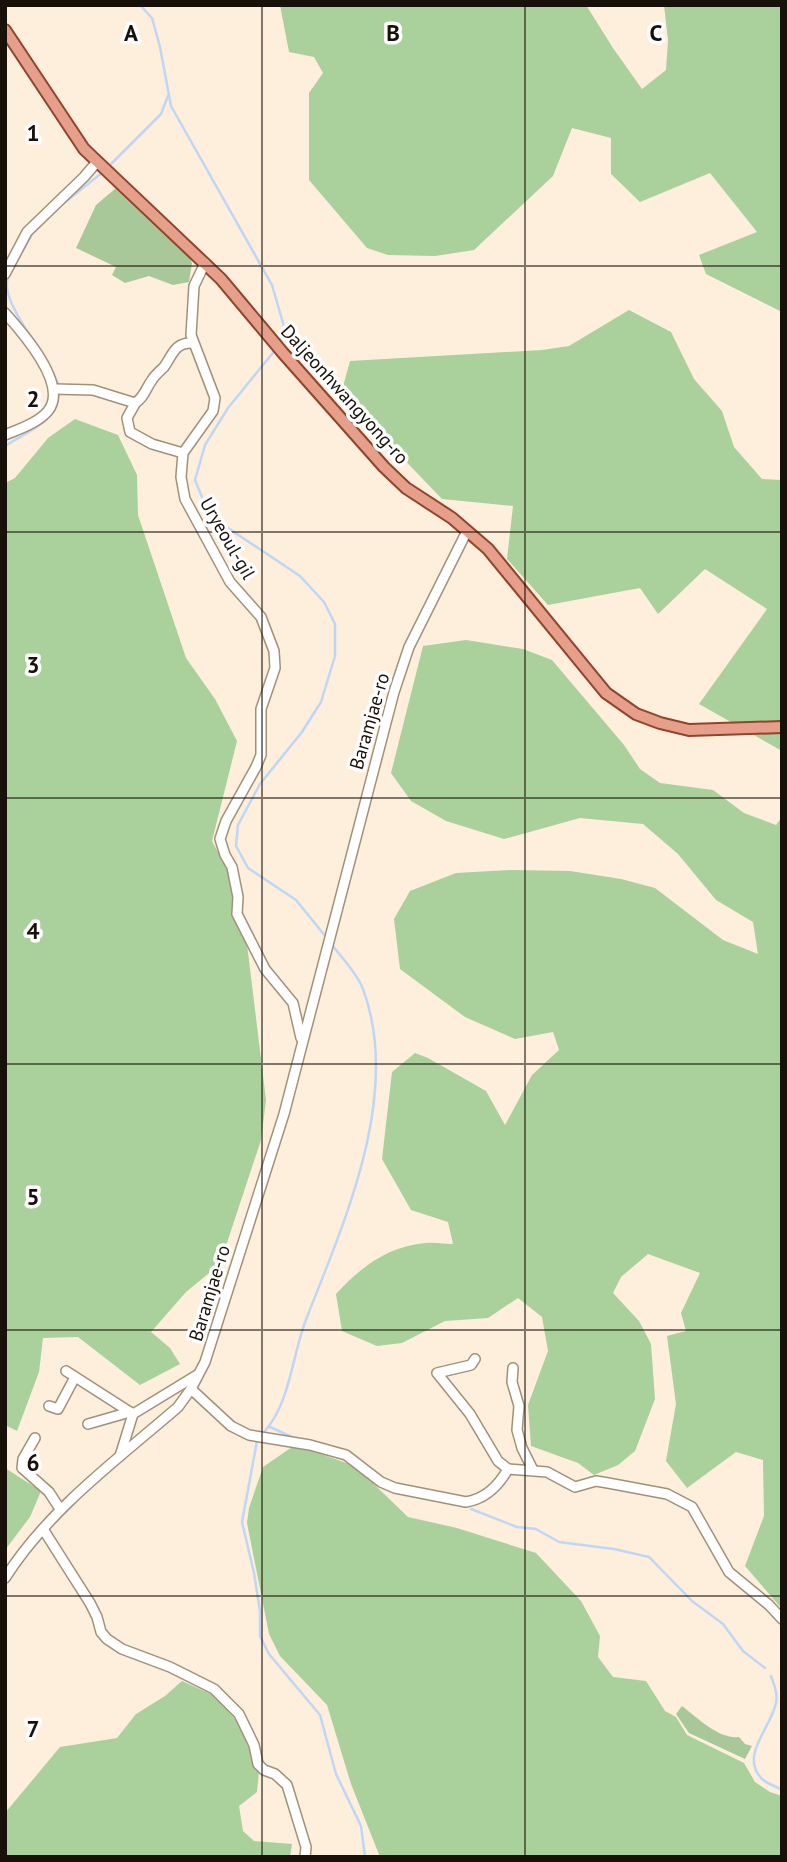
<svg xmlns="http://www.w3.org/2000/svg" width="787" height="1862" viewBox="0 0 787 1862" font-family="'PT Sans',sans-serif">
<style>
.green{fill:#a8c89a}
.forest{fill:#aad09b}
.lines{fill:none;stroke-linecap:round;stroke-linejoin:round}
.stream{stroke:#bfd6f5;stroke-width:2.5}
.minor-casing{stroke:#a2917a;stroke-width:12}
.major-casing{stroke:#91442a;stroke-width:14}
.minor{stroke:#fff;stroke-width:9}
.major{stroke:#e59f8a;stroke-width:10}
.grid{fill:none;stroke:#171109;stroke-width:2;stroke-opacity:0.55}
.labels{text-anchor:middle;stroke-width:7;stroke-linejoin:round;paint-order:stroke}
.street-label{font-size:19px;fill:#171109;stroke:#fefefe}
.grid-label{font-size:23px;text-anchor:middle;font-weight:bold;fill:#171109;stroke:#fefefe;stroke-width:7;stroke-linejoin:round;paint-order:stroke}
</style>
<rect width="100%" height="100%" fill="#fdefdb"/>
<g class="green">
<path d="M116,188l73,68 3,7 -3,19 -16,3 -24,-9 -24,7 -13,-8 4,-8 -40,-19 20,-43z"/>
<path d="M682,1706c16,12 36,33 57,31l6,7 7,2 -7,13 -56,-26 -13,-19z"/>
</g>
<g class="forest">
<path d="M280,5h306l27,43 29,41 24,-19 2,-30 -4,-35h118v307l-76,-38 -7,-19 58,-23 -47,-59 -70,29 -29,-28v-36l-39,-10 -19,48 -79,74 -39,6 -47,-1 -21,-7 -58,-68v-87l14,-20 -9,-16 -25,-5z"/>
<path d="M629,310l42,22 23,47 28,32 12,36 28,32 20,1v271l-83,-47 68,-95 -62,-40 -47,45 -18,-26 -92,17 -41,-46 6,-53 -71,-7 -101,-105 9,-33 192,-11 27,-4z"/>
<path d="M75,419l43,16 19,40 1,40 48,143 29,41 22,42 -25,100 29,54 25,205 -5,40 -41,124 -34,28 -35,40 19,16 10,16 -40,21 -62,-48 -35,1 -4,34 -22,59 -12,-6v-942l10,-5 33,-40z"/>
<path d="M466,640l57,9 29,11 72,85 16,24 20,14 53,7 31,23 32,12 6,-8v792l-37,-43 19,-50 -1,-56 -27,-8 -49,36 -21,-27 10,-57 -9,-68 19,-5 -5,-18 19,-40 -52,-19 -27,23 -8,16 26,28 12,23 4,55 -20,52 -17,14 -24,10 -16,-12 -47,-17 -3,-41 20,-54 -6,-34 -24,-19 -30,20 -43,3 -43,22 -25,3 -35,-15 -6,-37c25,-27 52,-48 90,-51 9,-1 19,1 27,1l-5,-22 -37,-12 -29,-51 10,-87 23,-19 13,5 58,33 19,34 27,-50 27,-25 -6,-18 -38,7 -50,-22 -65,-48 -6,-50 16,-28 46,-18 55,-3 59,1 51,8 34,9 68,52 35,14 -5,-32 -37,-22 -38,-46 -35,-30 -63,-6 -76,21 -58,-18 -35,-20 -20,-28 32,-127z"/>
<path d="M295,1445l60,21 53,51 49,11 79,25 45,48 19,35 -2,21 15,20 33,4 19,30 11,6 11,18 57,28 11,19 15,10 12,4v61h-402l-29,-73 -24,-79 -47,-49 -11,-22 -22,-111 2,-15 14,-41z"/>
<path d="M5,1468l36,23 -11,26 -25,33z"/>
<path d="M182,1681l31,14 24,26 22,50 -2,21 -18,14 4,25 11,10 38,3 -2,13h-285v-44l55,-66 57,-9 19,-24 29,-18z"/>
</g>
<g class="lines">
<g class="stream">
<path d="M140,5l12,13 8,29 11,59 101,179 13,45 -5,13"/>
<path d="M108,167l53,-53 7,-18"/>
<path d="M59,207l44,-35"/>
<path d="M18,259l15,-26 21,-21"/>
<path d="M13,268c-2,4 -6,10 -6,15 -3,24 42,75 52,103"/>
<path d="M276,349l-48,59 -23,37 -10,35 9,22 21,24 75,50 24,26 11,22v32l-14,46 -19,30 -42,52 -22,41 -2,21 12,22 48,32 30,37"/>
<path d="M5,446c21,-14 53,-24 54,-54"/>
<path d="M270,1427l22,10"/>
<path d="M265,1431c26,-30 27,-77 42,-114 38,-97 95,-223 56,-328 -6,-16 -21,-31 -31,-44"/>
<path d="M257,1441l-15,81 12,51 6,38v25l9,18 51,61 16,59 25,52 4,31"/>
<path d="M471,1509l46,18 19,2 23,13 55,7 35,8 43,44 31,23 20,27 22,17"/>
<path d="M771,1676c3,9 7,17 5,27 -5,25 -37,53 -14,76 5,5 14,7 20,11"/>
</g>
<defs>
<g id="minor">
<path d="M205,263l-11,23 -3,49 24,63 -2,13 -30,42 -2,24 4,22 45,83 31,35 13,34 1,17 -14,41v46l-5,12 -30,54 -6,18 5,16 7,12 6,30 -1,17 28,55 28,34 8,35"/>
<path d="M5,274l22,-42 57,-55 12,-14"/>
<path d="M5,313c18,20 64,72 43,98 -10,12 -29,18 -43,24"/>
<path d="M54,389l39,1 42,13c9,-5 11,-15 17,-23 3,-5 8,-9 12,-13 9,-13 11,-25 29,-24"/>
<path d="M136,402l-9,16 3,14 22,12 31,9"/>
<path d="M475,1359l-4,6 -34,8 33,41 28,47 10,8"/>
<path d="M513,1368l-1,14 7,24 -2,24 5,18 11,22"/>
<path d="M66,1371l67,43"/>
<path d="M191,1389l40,37 18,9 61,10 36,10 35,27 14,6 71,14c19,-3 33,-17 42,-33l39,3 28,15 21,-6 12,2 59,11 25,13 37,65 40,33 13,14"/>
<path d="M49,1406l9,3 17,-32"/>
<path d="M88,1424l42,-12"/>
<path d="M35,1438l-12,21 -1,9 27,24 11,17"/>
<path d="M120,1456l13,-42 64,-39"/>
<path d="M43,1529l47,74 7,14 4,15 6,7 15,10 48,18 44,22 25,25 15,31 4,19 6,6 11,4 12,11 19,62 -1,10"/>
<path d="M5,1578c44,-69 113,-119 173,-171l13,-18 14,-27 79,-248 110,-422 15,-45 58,-116"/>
</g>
<path id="major" d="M5,30l79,119 137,130 62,74 101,114 22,21 46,30 36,31 118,144 30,21 24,9 29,7 93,-3"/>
</defs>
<use href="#minor" class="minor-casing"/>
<use href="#major" class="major-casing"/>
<use href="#minor" class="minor"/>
<use href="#major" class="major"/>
</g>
<path class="grid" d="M262,5v1852M525,5v1852M5,266h777M5,532h777M5,798h777M5,1064h777M5,1330h777M5,1596h777"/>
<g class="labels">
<g class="street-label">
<text transform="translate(345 394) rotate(48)" y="7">Daljeonhwangyong-ro</text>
<text transform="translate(228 538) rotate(60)" y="7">Uryeoul-gil</text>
<text transform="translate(369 721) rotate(-74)" y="7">Baramjae-ro</text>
<text transform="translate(209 1293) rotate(-73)" y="7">Baramjae-ro</text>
</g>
</g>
<g class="grid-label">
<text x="131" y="41">A</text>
<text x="393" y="41">B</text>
<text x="656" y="41">C</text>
<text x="33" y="141">1</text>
<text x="33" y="407">2</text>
<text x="33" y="673">3</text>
<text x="33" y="939">4</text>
<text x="33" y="1205">5</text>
<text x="33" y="1471">6</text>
<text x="33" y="1737">7</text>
</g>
<rect width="787" height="1862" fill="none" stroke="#171109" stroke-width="14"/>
</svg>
